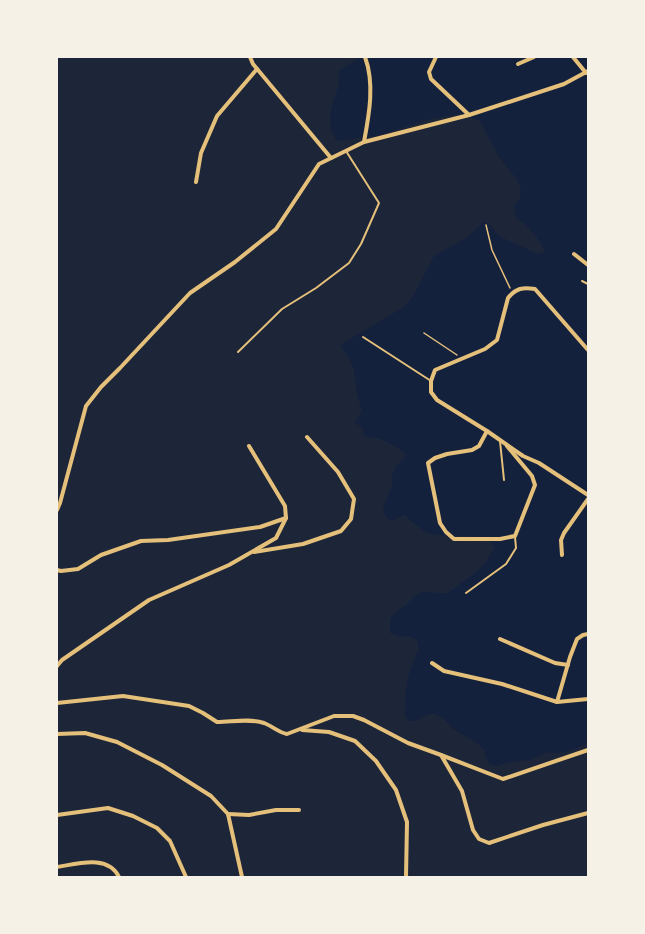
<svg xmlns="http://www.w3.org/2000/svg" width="645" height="934" viewBox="0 0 645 934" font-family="Karla,sans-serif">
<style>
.green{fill:#1d2539}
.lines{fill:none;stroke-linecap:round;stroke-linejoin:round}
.path{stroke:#e5c07b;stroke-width:1.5}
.service{stroke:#e5c07b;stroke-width:2}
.minor{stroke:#e5c07b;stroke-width:4}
</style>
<rect width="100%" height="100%" fill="#14213d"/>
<path class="green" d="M57,57h303l-21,14c0,4 0,8 0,12 -5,22 -16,35 -2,58l43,-6 54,-17 27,-4 19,7 19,36 18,22 4,11 -1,8 -6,8 2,11c12,10 23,20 29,35l-7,2 -31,-14 -9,-5 -7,-9 -7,-4 -18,16 -32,18 -20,39 -10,12 -62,37 -1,3 8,11 5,12 3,23 5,18 -7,11 8,7 1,7c5,2 10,1 16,3 9,3 18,9 25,14l-1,6 -8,7 -4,10v10l-9,22 3,9 5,4 13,-6 21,17 9,3 53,2 7,10 -8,15 -10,10 -20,15 -9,6h-11l-13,-2 -8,5 -9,9 -8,5 -8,9v14l11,4 8,-1 8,4 2,8 -9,22 -4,19 -1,27 4,5c12,1 16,-9 26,-7 9,3 14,11 20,16 10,6 20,11 29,19l2,8 4,8 8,1 11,-4 21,-2 18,-8c10,4 30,-4 40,-9v134h-531z"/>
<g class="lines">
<g class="path">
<path d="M486,225l6,25 18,38"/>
<path d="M424,333l33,22"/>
</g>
<g class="service">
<path d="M582,281l6,3"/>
<path d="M363,337l68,44"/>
<path d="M238,352l44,-43 34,-21 33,-25 12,-19 18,-41 -33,-52"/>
<path d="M500,441l4,39"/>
<path d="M466,593l40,-29 10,-16 -1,-11"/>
</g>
<g class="minor">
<path d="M250,57l3,7 78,94"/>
<path d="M436,57l-7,15 2,7 38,36"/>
<path d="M573,57l13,16"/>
<path d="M518,64l16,-7"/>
<path d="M364,142c5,-27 11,-58 1,-85"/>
<path d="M196,182l5,-29 16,-37 40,-47"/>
<path d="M574,254l14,11"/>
<path d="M588,350l-53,-61c-12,-2 -19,-1 -27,9l-11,42 -12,9 -50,21 -4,11v11l6,8 50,31 36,25 16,7 49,32"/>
<path d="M487,431l-8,15 -7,4 -25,4 -12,4 -7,5 12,60 6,9 8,7h46l15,-3 20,-51 -3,-9 -25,-30"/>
<path d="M57,510l3,-7 26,-97 15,-19 19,-19 70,-75 45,-31 41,-33 43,-65 45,-22 105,-27 95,-31 24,-13"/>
<path d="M254,552l49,-8 38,-13 10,-12 3,-20 -16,-27 -31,-35"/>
<path d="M562,555l-1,-15 3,-7 24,-34"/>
<path d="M57,570l4,1 17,-2 23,-14 40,-14 27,-1 92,-13 26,-9"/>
<path d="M500,639l55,24 13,2"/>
<path d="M432,663l12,8 58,13 55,18 31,-3"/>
<path d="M57,666l5,-6 87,-60 80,-35 47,-27 10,-20 -1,-12 -36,-60"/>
<path d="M557,702l13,-45 7,-18 6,-4 5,-1"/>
<path d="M57,703l66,-7 66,10 14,7 14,9c15,0 32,-4 47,1 8,3 14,9 23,11l47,-18h19l11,4 44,23 33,12 62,24 85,-29"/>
<path d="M302,730l27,2 26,9 21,20 20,29 11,32 -1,55"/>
<path d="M57,734l28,-1 32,9 45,23 49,31 17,18 14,63"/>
<path d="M441,755l21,36 11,39 6,9 10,4 54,-18 45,-12"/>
<path d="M228,814l21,1 27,-5h23"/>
<path d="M57,815l51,-7 25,8 24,12 13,13 16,36"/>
<path d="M57,867c20,-3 51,-13 62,10"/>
</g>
</g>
<rect width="645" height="934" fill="none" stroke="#f6f1e7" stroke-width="116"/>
</svg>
